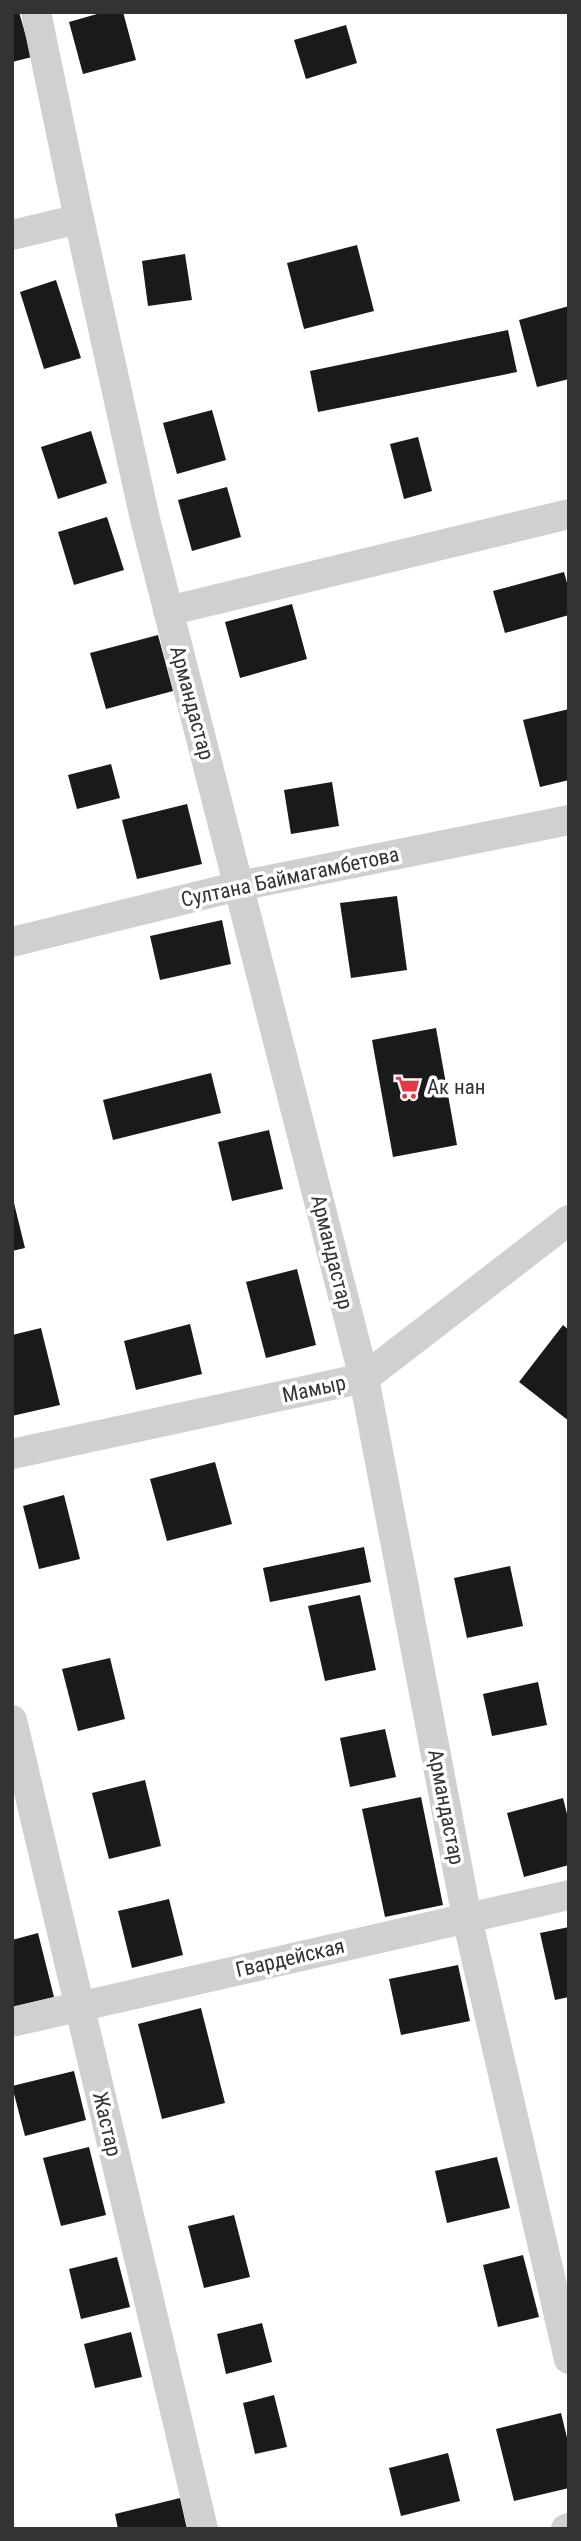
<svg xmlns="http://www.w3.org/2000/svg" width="581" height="2541" viewBox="0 0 581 2541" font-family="'Roboto Condensed',sans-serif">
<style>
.building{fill:#1a1a1a}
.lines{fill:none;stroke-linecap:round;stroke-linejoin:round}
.minor{stroke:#d0d0d0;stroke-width:30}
.labels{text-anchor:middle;stroke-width:7;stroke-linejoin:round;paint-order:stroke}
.street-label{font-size:21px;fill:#333;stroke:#fff}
.poi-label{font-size:21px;fill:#333;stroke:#fff;text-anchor:start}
</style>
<rect width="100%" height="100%" fill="#fff"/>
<g class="building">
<path d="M12,12h7l13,45 -20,5z"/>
<path d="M104,12h19l13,48 -53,14 -14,-52z"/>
<path d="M346,25l11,38 -51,16 -12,-39z"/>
<path d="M357,245l17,66 -70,18 -17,-66z"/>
<path d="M185,254l7,46 -44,6 -6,-45z"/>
<path d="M56,280l25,78 -37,11 -24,-77z"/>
<path d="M569,306v73l-32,8 -18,-67z"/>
<path d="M508,330l9,42 -199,40 -8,-41z"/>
<path d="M212,410l14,50 -49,14 -14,-51z"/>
<path d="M91,431l16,52 -49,16 -17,-52z"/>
<path d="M418,437l14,54 -28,8 -14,-55z"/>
<path d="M227,487l14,50 -49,14 -14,-51z"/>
<path d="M107,517l17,53 -50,15 -16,-53z"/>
<path d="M564,572l5,18v25l-64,18 -12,-42z"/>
<path d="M292,604l15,55 -67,19 -15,-56z"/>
<path d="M158,635l15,56 -67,18 -16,-56z"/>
<path d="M569,709v71l-29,7 -17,-67z"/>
<path d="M111,764l9,34 -43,11 -9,-34z"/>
<path d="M332,782l7,44 -48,8 -7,-44z"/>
<path d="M187,804l15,60 -65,15 -15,-59z"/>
<path d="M397,896l10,74 -56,8 -11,-75z"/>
<path d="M222,920l9,44 -71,16 -10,-44z"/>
<path d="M436,1028l21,117 -64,12 -21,-117z"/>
<path d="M211,1073l10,40 -108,27 -10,-40z"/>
<path d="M269,1130l14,59 -51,12 -14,-59z"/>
<path d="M13,1199l12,49 -13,3v-51z"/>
<path d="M297,1269l19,76 -50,13 -20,-76z"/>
<path d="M190,1324l12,50 -66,16 -12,-49z"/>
<path d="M563,1325l6,5v91l-50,-39z"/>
<path d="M41,1328l19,77 -48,11v-81z"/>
<path d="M215,1462l17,62 -65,17 -17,-62z"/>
<path d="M64,1495l16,64 -41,10 -16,-63z"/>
<path d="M364,1547l7,35 -101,20 -7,-34z"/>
<path d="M510,1566l13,60 -56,12 -13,-60z"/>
<path d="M360,1595l16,75 -51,11 -17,-75z"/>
<path d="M110,1658l15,61 -47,12 -16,-62z"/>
<path d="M538,1682l9,43 -55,11 -9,-42z"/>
<path d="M385,1729l11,48 -46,10 -10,-49z"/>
<path d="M145,1780l16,66 -52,13 -17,-66z"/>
<path d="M421,1797l22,108 -58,12 -23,-108z"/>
<path d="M563,1798l6,24v43l-45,12 -17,-64z"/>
<path d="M169,1899l14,56 -51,13 -14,-57z"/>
<path d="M569,1927v70l-14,3 -15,-67z"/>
<path d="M38,1933l16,64 -42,10v-67z"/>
<path d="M458,1965l12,56 -69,14 -12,-56z"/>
<path d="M201,2008l24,95 -63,16 -24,-95z"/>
<path d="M74,2071l12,49 -61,16 -13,-50z"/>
<path d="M89,2147l17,68 -45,11 -18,-68z"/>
<path d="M497,2157l13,51 -63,15 -12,-52z"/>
<path d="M234,2215l16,62 -46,11 -16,-62z"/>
<path d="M523,2255l16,62 -41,10 -15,-62z"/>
<path d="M117,2257l13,50 -49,12 -12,-50z"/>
<path d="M262,2323l10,39 -46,12 -9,-40z"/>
<path d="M131,2332l11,45 -47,11 -11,-44z"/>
<path d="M274,2395l13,52 -32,7 -12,-51z"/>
<path d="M561,2413l8,33v42l-55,13 -18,-72z"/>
<path d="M448,2453l12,48 -59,15 -12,-48z"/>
<path d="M180,2498l7,31h-69l-3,-15z"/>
</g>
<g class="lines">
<g class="minor">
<path d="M36,12l43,207"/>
<path d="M12,235l67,-16 66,300 219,859 103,540 102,441"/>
<path d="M168,611l401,-97"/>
<path d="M12,942l227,-56 330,-66"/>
<path d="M12,1454l352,-76 205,-158"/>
<path d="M12,1720l191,809"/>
<path d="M12,2022l557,-127"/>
<path d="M566,2529l3,-1"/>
</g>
</g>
<defs>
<symbol id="supermarket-bare" viewBox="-9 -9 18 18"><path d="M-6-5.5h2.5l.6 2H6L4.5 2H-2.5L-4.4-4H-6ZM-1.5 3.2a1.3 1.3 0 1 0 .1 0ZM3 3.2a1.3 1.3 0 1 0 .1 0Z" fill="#e63946" stroke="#fff" stroke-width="2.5" paint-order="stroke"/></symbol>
</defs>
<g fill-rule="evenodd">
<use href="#supermarket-bare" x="390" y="1070" width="35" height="35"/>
</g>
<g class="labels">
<g class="street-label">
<text transform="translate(192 703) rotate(75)" y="7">Армандастар</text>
<text transform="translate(290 877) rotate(-12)" y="7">Султана Баймагамбетова</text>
<text transform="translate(332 1252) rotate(76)" y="7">Армандастар</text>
<text transform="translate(314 1389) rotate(-12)" y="7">Мамыр</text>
<text transform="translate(446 1807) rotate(79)" y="7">Армандастар</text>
<text transform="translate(290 1958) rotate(-13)" y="7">Гвардейская</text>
<text transform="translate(107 2124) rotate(77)" y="7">Жастар</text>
</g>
<g class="poi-label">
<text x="427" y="1094">Ак нан</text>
</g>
</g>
<rect width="581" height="2541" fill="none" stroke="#333333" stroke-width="28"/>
</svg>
